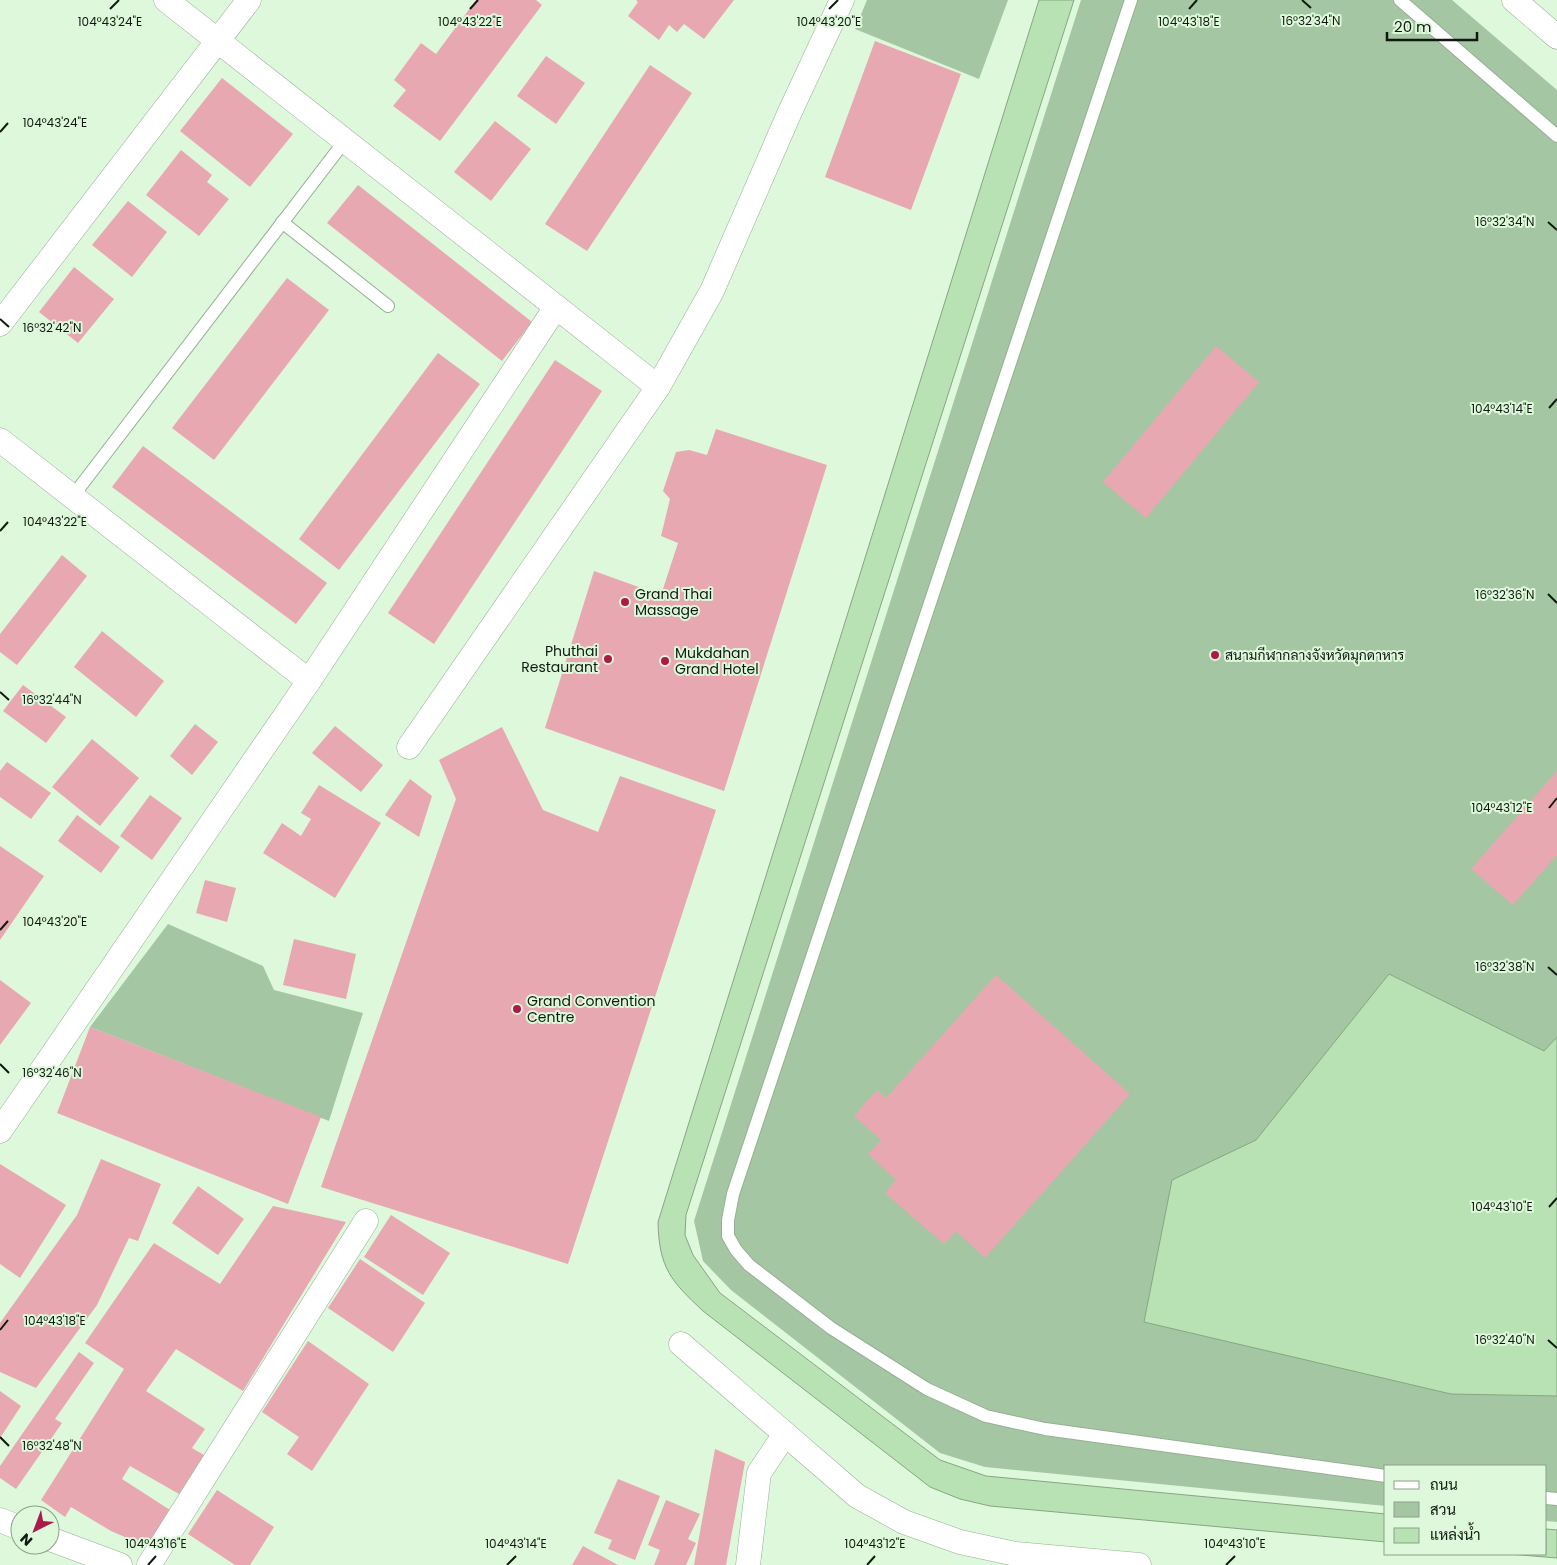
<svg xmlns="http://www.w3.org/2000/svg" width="1557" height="1565" viewBox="0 0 1557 1565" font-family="Poppins,Sarabun,sans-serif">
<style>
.green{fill:#a5c6a2}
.water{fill:#b8e2b3;stroke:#86a682}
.building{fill:#e8a8b1}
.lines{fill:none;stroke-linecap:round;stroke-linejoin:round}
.lane-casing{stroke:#96af94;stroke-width:14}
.street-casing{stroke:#96af94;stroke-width:25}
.lane{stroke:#fff;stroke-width:12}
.street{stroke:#fff;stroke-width:24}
.ticks{fill:none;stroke:#10190f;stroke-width:2}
.poi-dot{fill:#ad1a4a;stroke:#def8db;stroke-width:2}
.labels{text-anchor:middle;stroke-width:4;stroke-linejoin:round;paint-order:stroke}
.poi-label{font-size:14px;fill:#10190f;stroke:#def8db;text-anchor:start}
.ticks-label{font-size:12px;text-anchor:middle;fill:#10190f;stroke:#def8db;stroke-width:4;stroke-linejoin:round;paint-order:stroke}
</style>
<rect width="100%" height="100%" fill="#def8db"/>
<g class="green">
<path d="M867,0h141l-29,79 -124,-50z"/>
<path d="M1081,0h371l105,90v1432l-11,-1v-55h-160v40l-401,-39 -45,-14 -209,-163 -28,-29 -9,-40z"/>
<path d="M168,924l95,42 11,24 89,23 -34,108 -239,-94z"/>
</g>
<g class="water">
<path d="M1039,0h35l-388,1215 -1,20 8,20 27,38 220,167 46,16 400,38v28l-396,-36 -30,-7 -30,-12 -227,-176c-32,-30 -44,-43 -45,-89z"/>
<path d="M1389,974l155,77 13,-14v359l-106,-2 -307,-72 28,-142 84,-40z"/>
<path d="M1546,1529l11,1v28l-48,-4h37z"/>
</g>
<g class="building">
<path d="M476,0h60l6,5 -102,136 -47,-35 13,-16 -12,-10 27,-37 15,11z"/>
<path d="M636,0h98l-30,39 -20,-15 -7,8 -8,-7 -10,15 -31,-24 10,-14z"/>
<path d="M875,41l86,33 -50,136 -86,-33z"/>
<path d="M546,56l39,27 -29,41 -39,-28z"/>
<path d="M650,65l42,28 -105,158 -42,-27z"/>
<path d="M222,78l71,56 -43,53 -70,-56z"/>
<path d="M495,121l36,28 -40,52 -37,-29z"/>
<path d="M181,150l31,25 -5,7 22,17 -30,37 -53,-41z"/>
<path d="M358,185l174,137 -30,39 -175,-138z"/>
<path d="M128,201l39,31 -35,45 -40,-32z"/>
<path d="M74,267l40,32 -36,44 -39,-31z"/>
<path d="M287,278l42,32 -115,150 -42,-32z"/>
<path d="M1216,346l43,36 -113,136 -43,-36z"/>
<path d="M438,353l42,31 -141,186 -40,-31z"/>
<path d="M555,360l47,31 -168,253 -46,-31z"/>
<path d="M716,429l111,36 -103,326 -179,-63 49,-157 67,24 17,-52 -17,-7 9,-37 -7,-8 13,-39 13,-2 18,5z"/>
<path d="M143,446l184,137 -31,41 -184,-137z"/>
<path d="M62,555l25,21 -70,89 -17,-13v-18z"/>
<path d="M102,631l62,50 -28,36 -62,-50z"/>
<path d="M23,685l43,32 -20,26 -43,-32z"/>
<path d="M195,724l23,18 -26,33 -22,-19z"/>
<path d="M335,726l48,39 -22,27 -49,-39z"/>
<path d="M502,727l41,83 55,22 22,-56 96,34 -148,454 -247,-77 135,-388 -17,-39z"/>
<path d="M92,739l47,39 -39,48 -48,-39z"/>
<path d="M7,762l44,31 -20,26 -31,-22v-26z"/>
<path d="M1557,771v84l-44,50 -42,-36z"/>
<path d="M410,779l22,17 -13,41 -34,-22z"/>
<path d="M319,785l62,38 -46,75 -72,-45 19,-30 19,13 10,-17 -10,-6z"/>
<path d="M150,795l32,23 -30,42 -32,-24z"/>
<path d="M77,815l43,32 -19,26 -43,-32z"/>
<path d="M0,846l44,30 -44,64z"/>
<path d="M205,880l31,8 -9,34 -31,-9z"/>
<path d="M294,939l62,15 -10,45 -63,-14z"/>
<path d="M996,975l134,119 -145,164 -29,-27 -12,13 -59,-51 11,-13 -28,-26 13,-14 -27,-24 23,-26 9,8z"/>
<path d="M0,980l31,23 -31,42z"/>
<path d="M90,1027l231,90 -33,87 -231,-91z"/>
<path d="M101,1159l60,25 -23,57 -9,-3 -32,67 -61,83 -36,-16v-49l77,-108z"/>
<path d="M0,1164l66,41 -46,73 -20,-14z"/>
<path d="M198,1186l46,33 -26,36 -46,-32z"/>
<path d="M273,1206l73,16 -103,169 -67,-42 -30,42 59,38 -13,19 12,7 -25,39 -49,-28 -8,13 48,31 -22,37 -37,-16 -40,-24 -6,10 -24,-17 83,-131 -39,-26 69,-100 66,41z"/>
<path d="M391,1215l59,38 -27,42 -59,-38z"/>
<path d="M360,1259l65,44 -32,49 -65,-44z"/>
<path d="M308,1341l61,43 -57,87 -25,-17 12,-17 -37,-25z"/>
<path d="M79,1352l15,11 -39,56 7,4 -46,66 -16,-11v-12z"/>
<path d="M0,1391l21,15 -21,32z"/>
<path d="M715,1449l30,13 -19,103h-32z"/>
<path d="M618,1479l42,17 -25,64 -27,-11 4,-9 -18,-7z"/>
<path d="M217,1490l57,37 -24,38h-15l-47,-31z"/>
<path d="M666,1500l34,14 -12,25 8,4 -10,22h-32l6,-15 -12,-5z"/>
<path d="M583,1546l35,19h-46z"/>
</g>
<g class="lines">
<defs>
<g id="lane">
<path d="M1131,0l-398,1194 -5,26v16l8,14 13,15 82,63 96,61 59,27 59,13 341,47"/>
<path d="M1400,0l157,136"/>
<path d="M282,222l106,84"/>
<path d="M73,496l271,-354"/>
<path d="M1546,1498l11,1"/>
</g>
<g id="street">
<path d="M166,0l492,387 -249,360"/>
<path d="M1514,0l43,37"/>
<path d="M0,324l249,-324"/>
<path d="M658,387l54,-96 77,-177 53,-114"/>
<path d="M0,440l309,241"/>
<path d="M0,1131l309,-450 247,-374"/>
<path d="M681,1344l176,152 47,26 56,20 56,12 123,11"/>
<path d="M0,1520l20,8"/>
<path d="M50,1539l70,26"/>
<path d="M149,1565l217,-344"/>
<path d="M748,1565l11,-92 26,-39"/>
</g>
</defs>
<use href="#lane" class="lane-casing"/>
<use href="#street" class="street-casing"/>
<use href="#lane" class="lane"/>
<use href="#street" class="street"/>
</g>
<path class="ticks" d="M1302,0l9,8M110,9l9,-9M470,9l8,-9M829,9l9,-9M1189,9l8,-9M0,132l8,-9M1548,222l9,8M0,319l9,8M1549,408l8,-9M0,531l8,-9M1548,594l9,9M0,692l9,8M1549,808l8,-10M0,930l8,-9M1548,967l9,8M0,1064l9,9M1549,1207l8,-9M0,1330l8,-10M1548,1340l9,8M0,1437l9,9M148,1565l8,-9M507,1565l9,-9M867,1565l8,-9M1226,1565l9,-9"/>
<g class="poi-dot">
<circle cx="625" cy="602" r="5"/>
<circle cx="1215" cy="655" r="5"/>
<circle cx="608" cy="659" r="5"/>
<circle cx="665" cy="661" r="5"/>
<circle cx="517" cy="1009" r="5"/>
</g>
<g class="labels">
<g class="poi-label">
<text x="635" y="599">Grand Thai<tspan x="635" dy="16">Massage</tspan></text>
<text x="598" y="656" text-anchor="end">Phuthai<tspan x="598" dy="16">Restaurant</tspan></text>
<text x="675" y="658">Mukdahan<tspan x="675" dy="16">Grand Hotel</tspan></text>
<text x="1225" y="660">สนามกีฬากลางจังหวัดมุกดาหาร</text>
<text x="527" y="1006">Grand Convention<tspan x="527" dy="16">Centre</tspan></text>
</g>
</g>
<g class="ticks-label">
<text x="1311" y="25">16°32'34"N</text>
<text x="110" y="26">104°43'24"E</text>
<text x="829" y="26">104°43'20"E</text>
<text x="1189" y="26">104°43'18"E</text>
<text x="470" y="26">104°43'22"E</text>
<text x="55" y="127">104°43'24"E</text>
<text x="1505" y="226">16°32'34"N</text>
<text x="52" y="332">16°32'42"N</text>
<text x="1502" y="413">104°43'14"E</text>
<text x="55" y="526">104°43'22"E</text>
<text x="1505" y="599">16°32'36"N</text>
<text x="52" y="704">16°32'44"N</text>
<text x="1502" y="812">104°43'12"E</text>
<text x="55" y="926">104°43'20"E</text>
<text x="1505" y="971">16°32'38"N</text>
<text x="52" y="1077">16°32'46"N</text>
<text x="1502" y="1211">104°43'10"E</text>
<text x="55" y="1325">104°43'18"E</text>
<text x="1505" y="1344">16°32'40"N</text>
<text x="52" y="1450">16°32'48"N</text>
<text x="156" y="1548">104°43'16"E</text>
<text x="516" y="1548">104°43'14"E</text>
<text x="875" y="1548">104°43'12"E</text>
<text x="1235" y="1548">104°43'10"E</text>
</g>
<rect x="1384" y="1465" width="162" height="90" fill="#def8db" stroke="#8c9f89"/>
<rect x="1394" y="1481" width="25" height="8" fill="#ffffff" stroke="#8c9f89"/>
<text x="1430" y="1490" font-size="15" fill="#10190f">ถนน</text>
<rect x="1394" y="1502" width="25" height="15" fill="#a5c6a2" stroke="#8c9f89"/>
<text x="1430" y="1515" font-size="15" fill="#10190f">สวน</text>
<rect x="1394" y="1528" width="25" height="15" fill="#b8e2b3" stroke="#8c9f89"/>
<text x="1430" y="1540" font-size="15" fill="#10190f">แหล่งน้ำ</text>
<g transform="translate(35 1530) rotate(222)"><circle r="24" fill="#def8db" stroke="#8c9f89"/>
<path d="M0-4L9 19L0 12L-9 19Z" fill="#ad1a4a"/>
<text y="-8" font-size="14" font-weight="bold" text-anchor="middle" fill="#10190f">N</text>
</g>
<path d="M1387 32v8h90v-8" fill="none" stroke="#10190f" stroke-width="2.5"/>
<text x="1394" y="32" font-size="15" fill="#10190f" stroke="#def8db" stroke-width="4" paint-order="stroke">20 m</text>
</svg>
